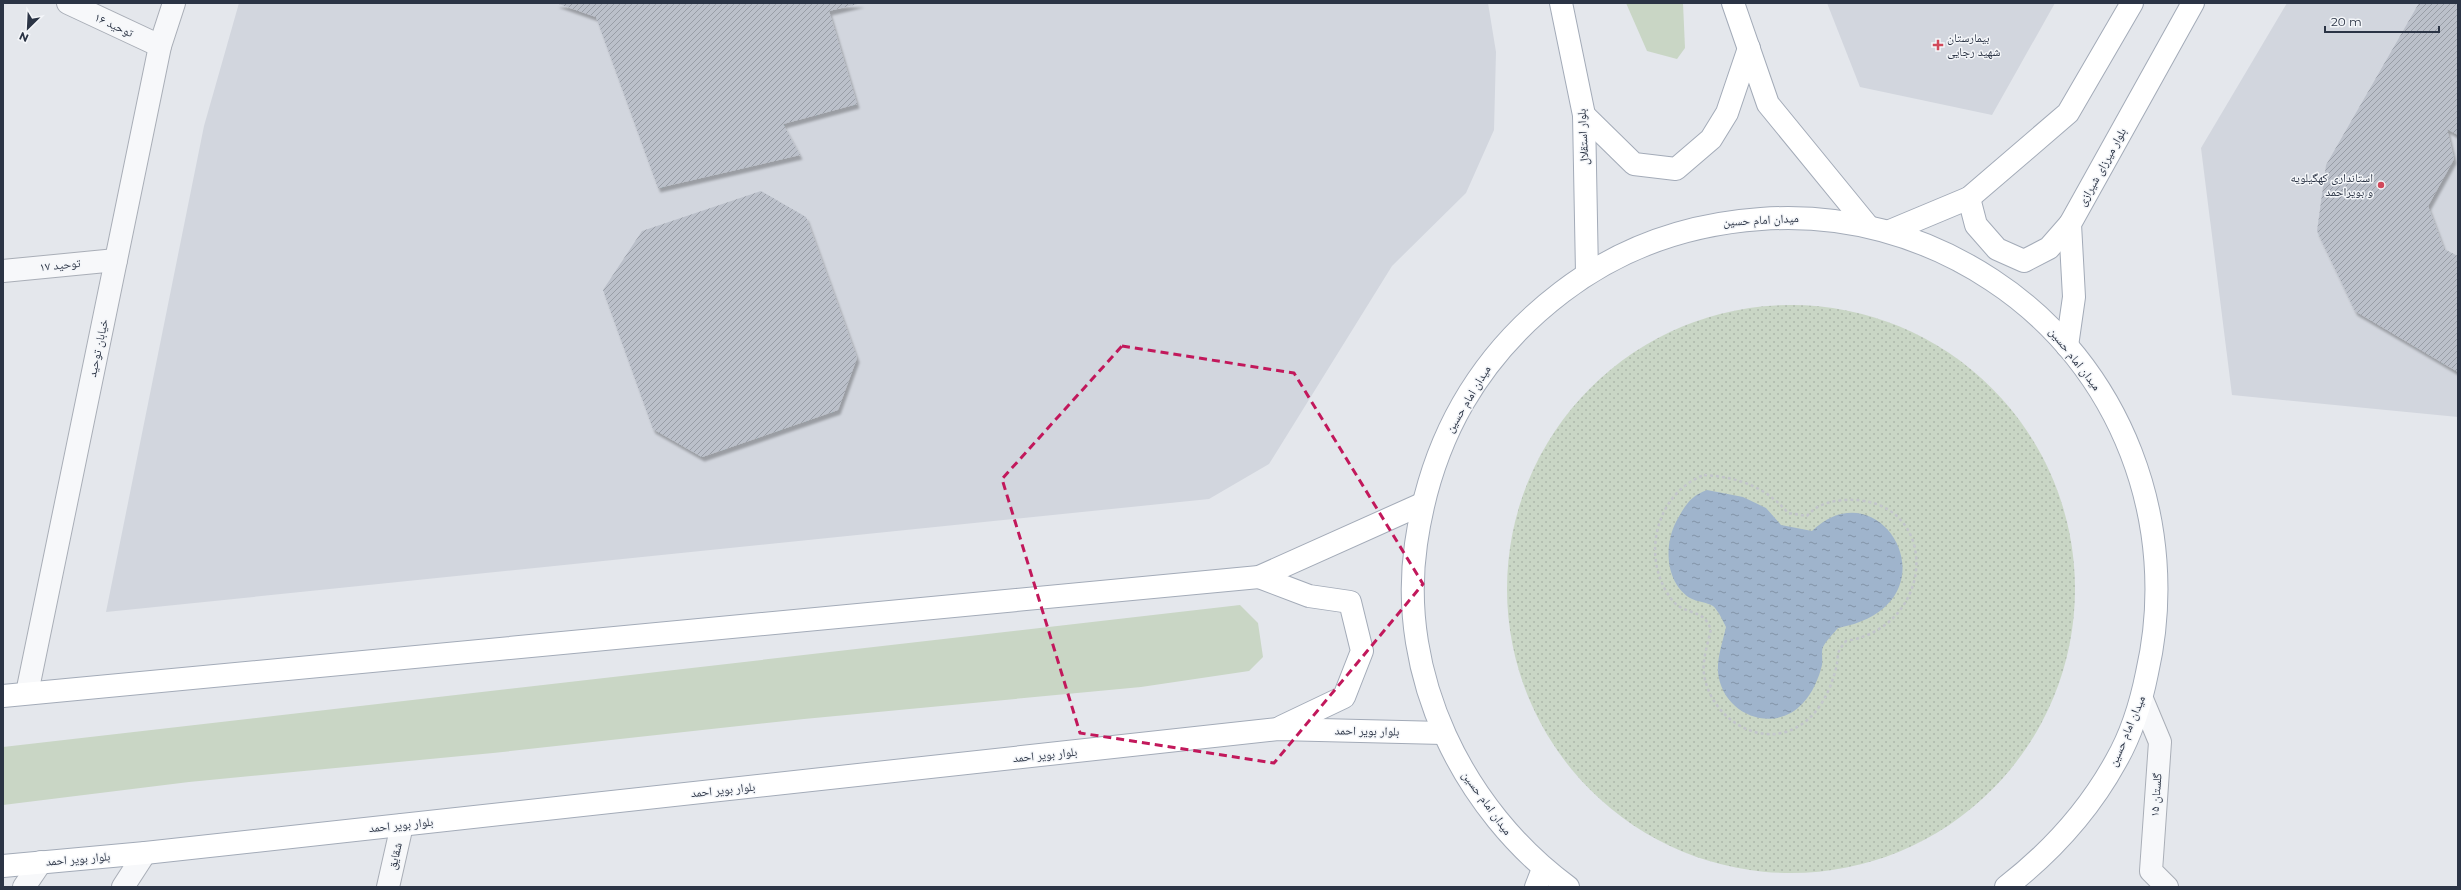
<svg xmlns="http://www.w3.org/2000/svg" width="2461" height="890" viewBox="0 0 2461 890" font-family="Montserrat,'Noto Naskh Arabic',sans-serif">
<style>
.built{fill:#d2d6de}
.grass{fill:url(#grass-dots)}
.park{fill:#c9d6c5}
.water{fill:url(#water-ripples)}
.building{fill:url(#building-hatch);filter:url(#shadow)}
.lines{fill:none;stroke-linecap:round;stroke-linejoin:round}
.minor-casing{stroke:#a9aeb7;stroke-width:24}
.major-casing{stroke:#a3abb8;stroke-width:24}
.path{stroke:#c2c5cb;stroke-width:2.5;stroke-dasharray:3 3;stroke-linecap:butt}
.minor{stroke:#f7f8fa;stroke-width:22}
.major{stroke:#fff;stroke-width:22}
.marked{fill:none;stroke:#c2185b;stroke-width:3;stroke-dasharray:8 5;stroke-linejoin:round}
.poi-dot{fill:#d1495b;stroke:#f4f6f9;stroke-width:1.5}
.labels{text-anchor:middle;stroke-width:3;stroke-linejoin:round;paint-order:stroke}
.street-label{font-size:12px;fill:#2b3445;stroke:#f4f6f9}
.poi-label{font-size:12px;fill:#2b3445;stroke:#f4f6f9;text-anchor:start}
</style>
<defs>
<pattern id="grass-dots" width="8" height="8" patternUnits="userSpaceOnUse"><rect width="8" height="8" fill="#c9d6c5"/><path d="M2 2h.1M6 6h.1" fill="none" stroke="#adb8ab" stroke-width="1.8" stroke-linecap="round"/></pattern>
<pattern id="water-ripples" width="26" height="14" patternUnits="userSpaceOnUse"><rect width="26" height="14" fill="#9fb4cc"/><path d="M2 4q2-2 4 0t4 0M15 11q2-2 4 0t4 0" fill="none" stroke="#8293a7"/></pattern>
<pattern id="building-hatch" width="6" height="6" patternUnits="userSpaceOnUse"><rect width="6" height="6" fill="#bbc0ca"/><path d="M-1 1l2-2M0 6l6-6M5 7l2-2" fill="none" stroke="#989da6"/></pattern>
<filter id="shadow"><feDropShadow dx="2.5" dy="4.5" stdDeviation="1" flood-color="#0004"/></filter>
</defs>
<rect width="100%" height="100%" fill="#e4e7ec"/>
<g class="built">
<path d="M239,3h1249l8,49 -2,78 -28,63 -74,73 -123,198 -60,35 -1103,113 98,-486z"/>
<path d="M1827,3h228l-63,112 -132,-28z"/>
<path d="M2287,3h171v414l-226,-22 -31,-247z"/>
</g>
<circle class="grass" cx="1791" cy="589" r="284"/>
<g class="park">
<path d="M1626,3h57l2,45 -8,11 -30,-8z"/>
<path d="M1240,605l18,18 5,34 -14,14 -108,16 -337,32 -311,34 -304,29 -186,23v-58z"/>
</g>
<path class="water" d="M1707,490l36,7 23,11 15,17 31,6c71,-68 149,74 26,97 -5,6 -12,13 -15,19 -2,5 0,13 -1,18 -3,13 -10,29 -19,38 -29,32 -81,12 -85,-31 -1,-15 5,-31 8,-45 -3,-6 -8,-17 -13,-21 -6,-4 -16,-4 -23,-8 -25,-16 -26,-53 -14,-76 8,-15 14,-26 31,-32z"/>
<g class="building">
<path d="M556,3h306l-33,8 28,93 -74,20 17,31 -142,33 -62,-171z"/>
<path d="M2419,3h39v132l-11,-6 7,30 -26,47 16,43 14,7v116l-103,-61 -38,-80 9,-66z"/>
<path d="M761,191l45,26 51,141 -19,52 -136,47 -49,-28 -50,-139 39,-59z"/>
</g>
<g class="lines">
<defs>
<g id="minor">
<path d="M68,3l92,43"/>
<path d="M3,271l113,-11"/>
<path d="M27,693l133,-647 14,-43"/>
<path d="M2142,699l18,43 -9,129 16,16"/>
<path d="M24,887l17,-25"/>
<path d="M123,887l22,-34"/>
<path d="M388,887l14,-62"/>
</g>
<g id="major">
<path d="M1561,3l23,112 3,158"/>
<path d="M1733,3l35,101 99,121"/>
<path d="M1584,115l50,49 42,5 35,-30 16,-26 22,-65"/>
<path d="M1969,198l7,27 21,24 27,12 25,-13 21,-24"/>
<path d="M1890,231l79,-33 99,-85 64,-110"/>
<path d="M2067,346l7,-49 -4,-73 123,-221"/>
<path d="M1259,577l50,19 41,6 12,49 -18,46 -63,30"/>
<path d="M3,696l1256,-119 163,-73"/>
<path d="M3,866l142,-13 1133,-124 165,4"/>
<path d="M1536,887l7,-18"/>
<path d="M1568,887c-105,-77 -171,-212 -152,-343 15,-105 62,-188 146,-252 59,-45 126,-68 199,-73 83,-6 163,16 231,61 130,85 189,244 155,393 -6,30 -16,62 -31,88 -28,51 -65,91 -110,126"/>
</g>
</defs>
<use href="#minor" class="minor-casing"/>
<use href="#major" class="major-casing"/>
<path class="path" d="M1704,475c34,2 62,12 84,38l19,3c10,-12 24,-15 38,-16 96,-5 94,126 1,141 -12,15 -6,11 -10,27 -5,21 -16,44 -34,56 -40,28 -92,-6 -98,-50 -2,-14 4,-31 7,-45 -2,-3 -4,-8 -6,-10 -8,-8 -23,-7 -32,-18 -33,-40 -19,-107 31,-126z"/>
<use href="#minor" class="minor"/>
<use href="#major" class="major"/>
</g>
<path class="marked" d="M1122,346l172,27 129,211 -149,179 -194,-30 -78,-254z"/>
<g class="poi-dot">
<path d="M1936 39h4v4h4v4h-4v4h-4v-4h-4v-4h4z"/>
<circle cx="2381" cy="185" r="4"/>
</g>
<g class="labels">
<g class="street-label">
<text transform="translate(114 25) rotate(25)" y="4">توحید ۱۶</text>
<text transform="translate(1583 137) rotate(-93)" y="4">بلوار استقلال</text>
<text transform="translate(2102 167) rotate(-61)" y="4">بلوار میرزای شیرازی</text>
<text transform="translate(1761 220) rotate(-3)" y="4">میدان امام حسین</text>
<text transform="translate(60 265) rotate(-6)" y="4">توحید ۱۷</text>
<text transform="translate(98 348) rotate(-78)" y="4">خیابان توحید</text>
<text transform="translate(2075 359) rotate(52)" y="4">میدان امام حسین</text>
<text transform="translate(1468 399) rotate(-59)" y="4">میدان امام حسین</text>
<text transform="translate(1367 731) rotate(1)" y="4">بلوار بویر احمد</text>
<text transform="translate(2127 731) rotate(-67)" y="4">میدان امام حسین</text>
<text transform="translate(1045 755) rotate(-6)" y="4">بلوار بویر احمد</text>
<text transform="translate(723 790) rotate(-6)" y="4">بلوار بویر احمد</text>
<text transform="translate(2156 795) rotate(-86)" y="4">گلستان ۱۵</text>
<text transform="translate(1487 803) rotate(54)" y="4">میدان امام حسین</text>
<text transform="translate(401 825) rotate(-6)" y="4">بلوار بویر احمد</text>
<text transform="translate(395 856) rotate(-77)" y="4">شقایق</text>
<text transform="translate(78 859) rotate(-5)" y="4">بلوار بویر احمد</text>
</g>
<g class="poi-label">
<text x="1947" y="42">بیمارستان<tspan x="1947" dy="14">شهید رجایی</tspan></text>
<text x="2373" y="182" text-anchor="end">استانداری کهگیلویه<tspan x="2373" dy="14">و بویراحمد</tspan></text>
</g>
</g>
<rect width="2461" height="890" fill="none" stroke="#2b3445" stroke-width="8"/>
<g transform="translate(28 28) rotate(204)" stroke="#f4f6f9" stroke-width="3" paint-order="stroke">
<path d="M0-3L7 15L0 10L-7 15Z" fill="#2b3445"/>
<text y="-6" font-size="11" font-weight="bold" text-anchor="middle" fill="#2b3445">N</text>
</g>
<path d="M2325 26v6h114v-6" fill="none" stroke="#2b3445" stroke-width="2"/>
<text x="2331" y="26" font-size="12" fill="#2b3445" stroke="#f4f6f9" stroke-width="3" paint-order="stroke">20 m</text>
</svg>
